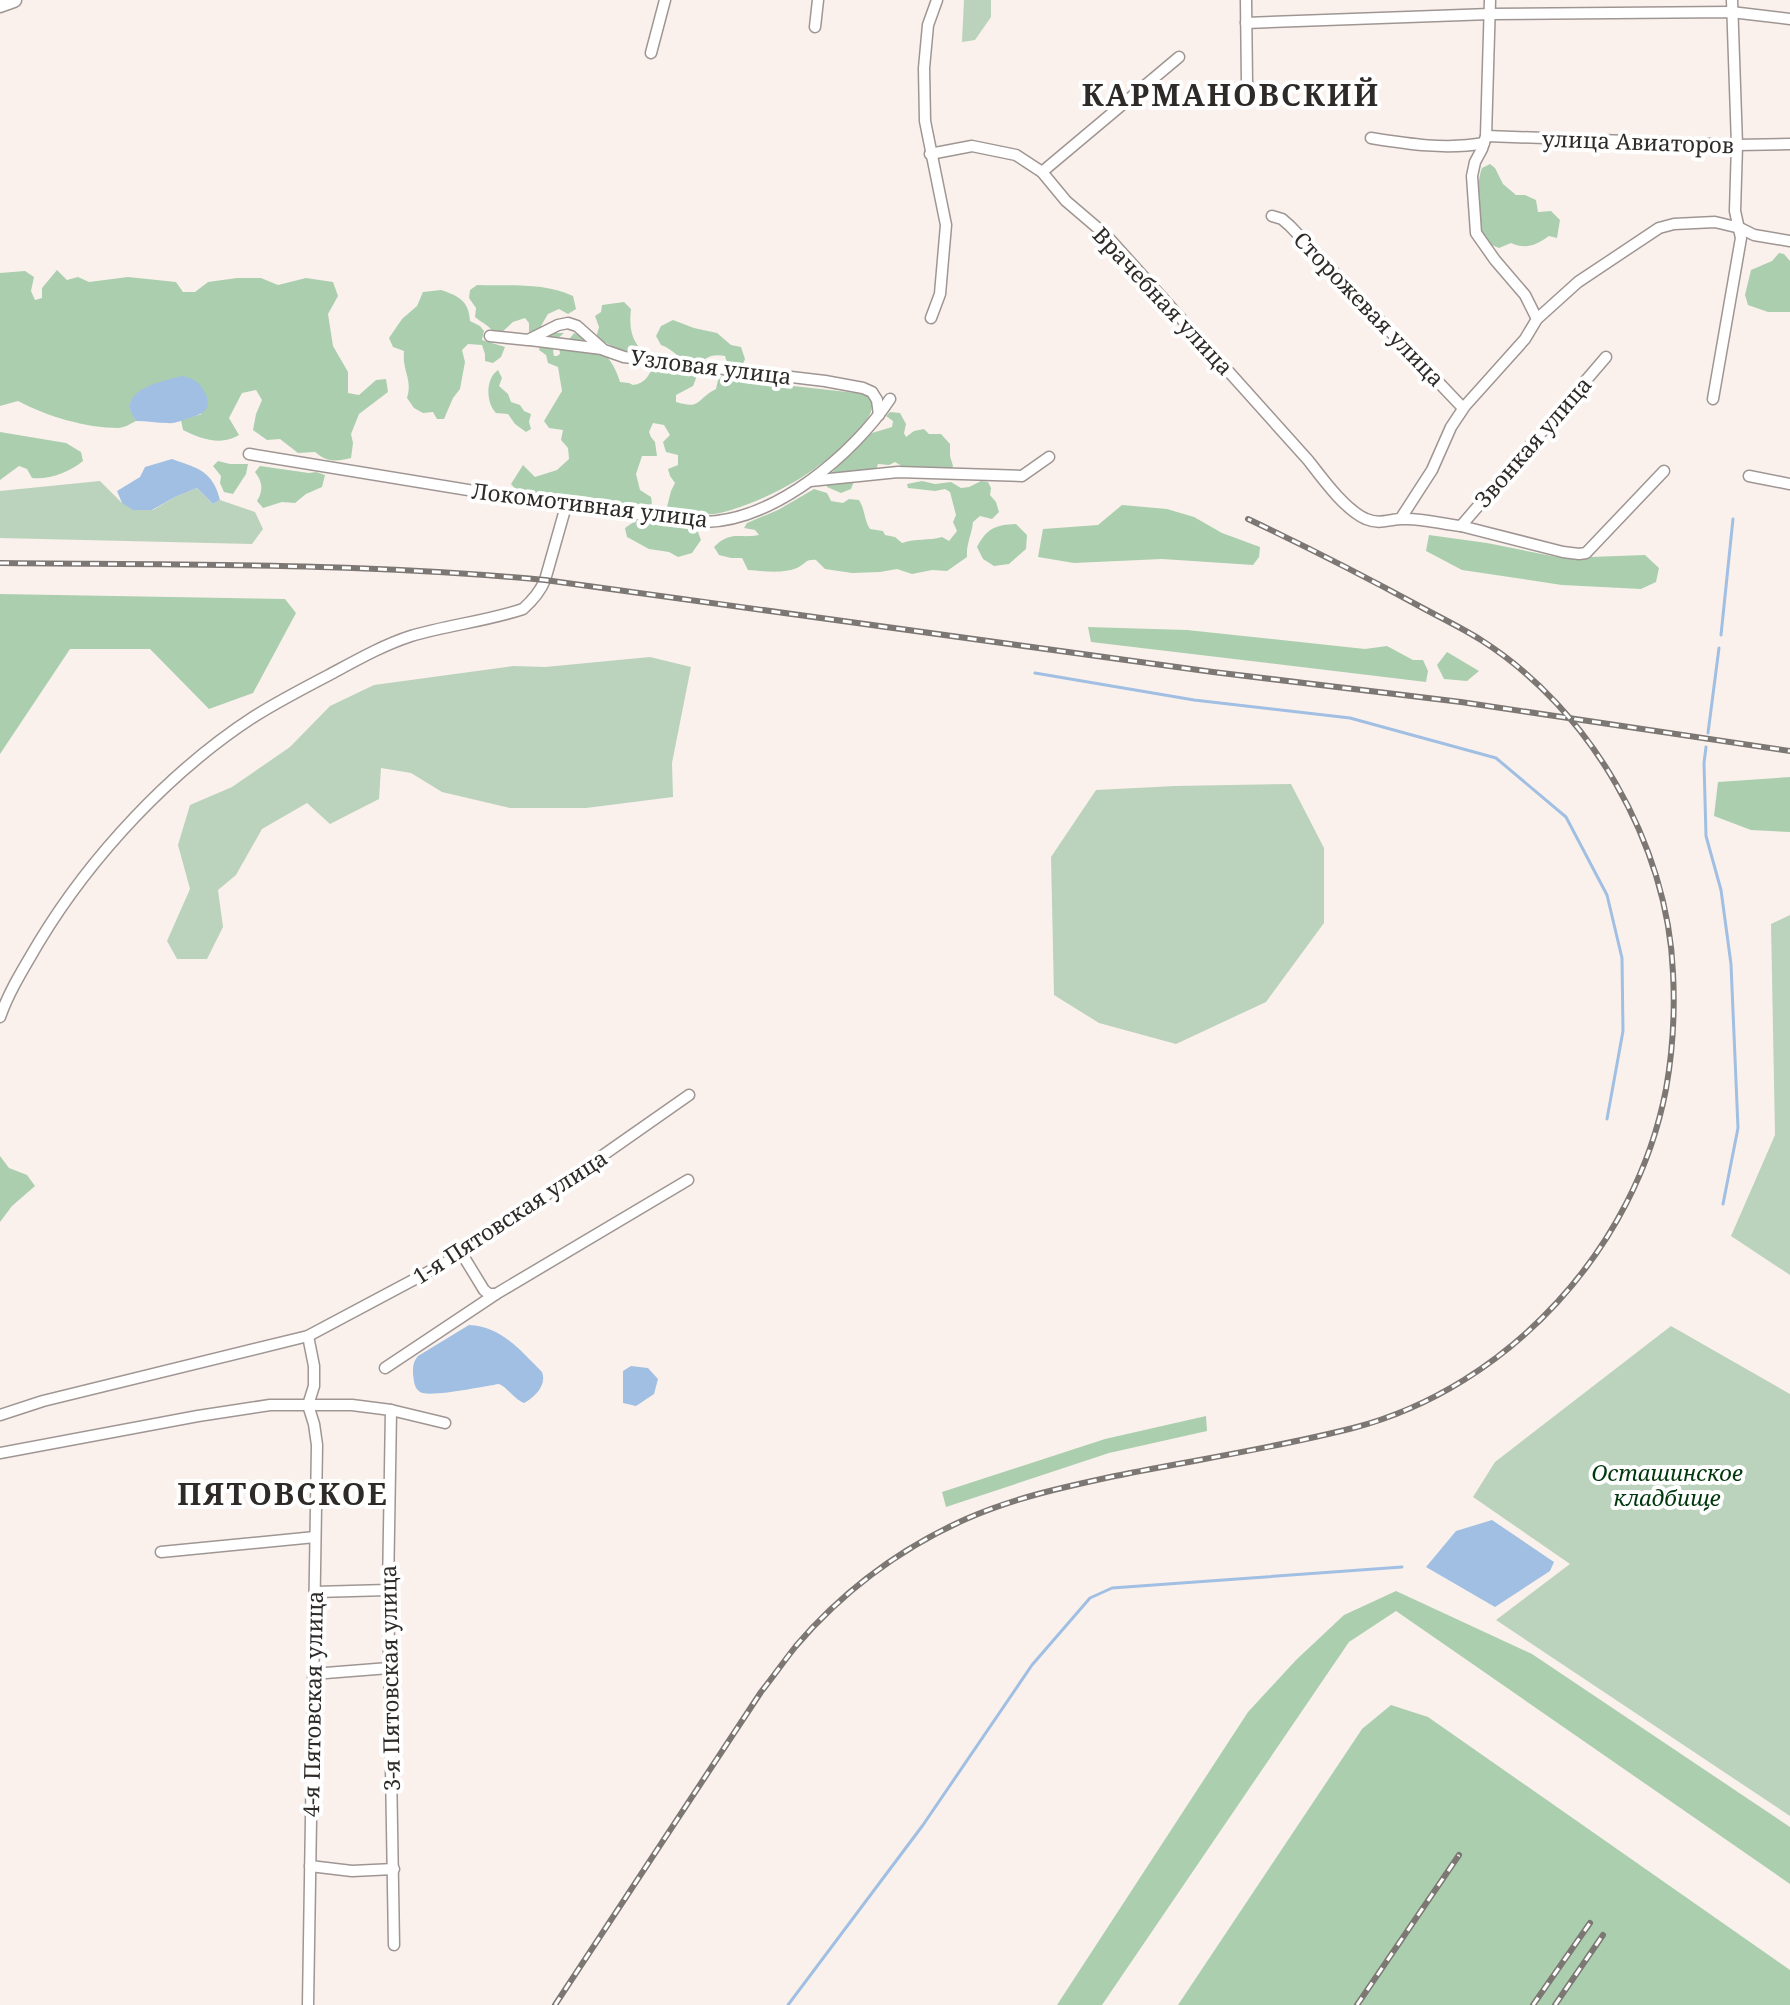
<svg xmlns="http://www.w3.org/2000/svg" width="1790" height="2005" viewBox="0 0 1790 2005" font-family="'Noto Serif',serif">
<style>
.green{fill:#bbd3bc}
.forest{fill:#abcfae}
.water{fill:#a0bfe2}
.lines{fill:none;stroke-linecap:round;stroke-linejoin:round}
.stream{stroke:#a0bfe2;stroke-width:3}
.street-casing{stroke:#9f9693;stroke-width:13}
.secondary-casing{stroke:#9f9693;stroke-width:17}
.street{stroke:#fff;stroke-width:10}
.secondary{stroke:#fff;stroke-width:14}
.rail-casing{stroke:#7d7774;stroke-width:6}
.rail{stroke:#fff;stroke-width:3;stroke-dasharray:9;stroke-linecap:butt}
.labels{text-anchor:middle;stroke-width:8;stroke-linejoin:round;paint-order:stroke}
.street-label{font-size:22px;fill:#2d2a28;stroke:#fff}
.park-label{font-size:22px;font-style:italic;fill:#00370c;stroke:#fff}
.district-label{font-size:30px;font-weight:bold;letter-spacing:2px;fill:#2d2a28;stroke:#fff}
</style>
<rect width="100%" height="100%" fill="#faf1ed"/>
<g class="green">
<path d="M964,0h27v17l-16,23 -13,2z"/>
<path d="M100,481l22,22 31,7 22,-13 22,-9 16,16 7,-4 35,12 8,17 -11,15 -252,-6v-47z"/>
<path d="M650,657l41,10 -19,96 1,34 -87,11h-76l-68,-16 -31,-19 -30,-5 -2,31 -49,25 -23,-21 -45,26 -26,46 -18,15 5,37 -16,32h-30l-10,-18 23,-52 -12,-44 12,-40 42,-18 58,-40 40,-41 44,-21 139,-19 32,1z"/>
<path d="M1291,784l33,64v75l-58,79 -90,42 -77,-21 -45,-28 -3,-138 45,-67 79,-4z"/>
<path d="M1790,915v360l-59,-39 44,-101 -4,-211z"/>
<path d="M1671,1326l119,68v422l-294,-196 74,-56 -97,-67 22,-35z"/>
</g>
<g class="forest">
<path d="M1490,164l5,4 8,16 13,11h9l11,5 2,12 13,-1 9,9 -3,18 -8,-2c-13,9 -23,14 -38,7l-12,5c-4,-2 -8,-3 -11,-5 -14,-13 -12,-60 -6,-75z"/>
<path d="M1779,253l5,1 6,7v51h-22l-20,-7 -3,-10 6,-25 21,-9z"/>
<path d="M57,270l10,10 11,-3 11,5 39,-5 48,5 7,10h12l13,-10 29,-4h24l17,7 28,-7 27,4 5,14 -10,18 5,32 15,26v21l11,2 17,-15 10,-1 2,13 -29,22 -8,20 2,9 -2,15c-16,4 -24,4 -36,-6l-17,1 -18,-14 -13,1 -14,-10 3,-16 6,-14 -6,-10 -14,3 -13,25 10,17c-17,11 -39,4 -56,-5l-2,-10 21,-6 -71,-13 -1,8 6,12c-6,3 -12,7 -18,7 -32,0 -72,-12 -100,-27l-18,5v-133l25,-2 9,6 -3,14 4,9 7,-2v-10z"/>
<path d="M477,285c33,1 66,-3 96,11l3,13 -8,5 -9,-5 -11,5 -7,12 3,7h20c-7,6 -13,13 -10,23h3l3,-2 -1,-7 9,-6 6,-8c23,11 39,24 46,49l9,1 4,2c12,-1 16,-10 21,-20l30,4 13,7 -4,10 -17,9v7c26,8 20,-3 40,-13l2,-9 5,-5 37,4 24,6 82,9 6,6c0,4 0,8 -1,12 -10,23 -55,58 -77,70 -22,13 -49,25 -74,31 -12,3 -44,1 -53,-6l4,-16 4,-8 -5,-7 -2,-7 10,-4v-10l-12,-3 -3,-10 7,-7 -6,-10 -11,-2 -4,9 2,5 4,5 2,14h-15l-6,18 4,16 11,7 1,6 -5,5 -128,-15 -8,-9 12,-19 12,12 22,-7 12,-11 -1,-11 -7,-8 2,-10 -14,-2 -5,-7 18,-30 -4,-24 -10,-4 -2,-8 -7,-5 2,-9 -12,-7v-11l-4,-5 -12,4 -13,12 -6,-1c-5,-8 -12,-10 -19,-16l1,-9 -7,-10 1,-8z"/>
<path d="M441,290c18,6 28,11 29,31l10,5 4,5 -2,9 23,7 -4,10 -8,6 -8,-2v-7l-3,-9 -14,-1 -6,6 3,12 -5,27 -7,9 -9,21h-7l-4,-7 -10,1 -9,-5 -7,-10c6,-18 -5,-27 -3,-47l-11,-4 -4,-9 13,-19 15,-13 6,-14z"/>
<path d="M624,302l7,7c-2,18 0,33 15,45l-2,2 -22,-5 -26,-13 3,-11 -4,-11 6,-4 1,-7z"/>
<path d="M673,320l21,8 23,5 14,12 10,2 4,12 -2,5 1,4h-12l-5,-5 -2,-7c-19,-4 -20,8 -33,6 -13,-2 -19,-13 -31,-17l-5,-9 5,-10z"/>
<path d="M498,370l4,8 -3,8 9,8 3,8 9,3 4,6 7,3 -2,8 2,7 -5,3 -11,-8 -7,-10 -12,-1c-10,-10 -11,-34 2,-43z"/>
<path d="M890,412l10,1 6,11 -2,9 2,4 8,-6 10,-2 5,5h12l9,10v12l3,10 -3,6 -14,2 -10,-6 -16,3 -15,-9 -6,3 -11,-1 -4,10 -19,5 -4,10 -10,4 -14,-6 -3,-7 48,-47 20,-6 1,-6 -7,-5z"/>
<path d="M0,432l66,11 15,9 2,9c-13,11 -34,19 -51,17l-5,-9 -8,-3 -19,14z"/>
<path d="M218,461l12,3h18l-2,10 -13,20 -9,-2 -4,-9 1,-7 -8,-10z"/>
<path d="M260,466l49,7 7,-1 9,3 -3,12 -16,7 -11,9 -13,-1 -19,6 -6,-7c7,-11 5,-20 -2,-29z"/>
<path d="M922,481l13,3 16,-2 10,6 8,-1 12,-6 7,1 3,6 -1,7 6,7 3,10 -7,7 -12,-3 -7,6c-1,12 -7,22 -6,35l-20,14 -15,-1 -20,4 -15,-5 -17,3 -28,1 -27,-4 -9,-9c-11,-1 -10,4 -19,8 -14,6 -35,3 -49,2l-6,-12h-11l-12,-3 -5,-8c17,-17 26,-8 45,-12l-4,-5 -11,-2 3,-5 31,-13 36,-21 13,4 4,8 12,2 6,-4 10,1c6,9 5,20 11,29l13,2 2,4 10,2 7,6c14,-5 26,-2 40,-6l7,4 8,-10 -4,-9 3,-7 -6,-23 -5,-3 -10,2 -27,-3 -1,-4z"/>
<path d="M1122,505l45,4 27,8 28,16 38,14 -1,10 -6,8 -91,-6 -88,4 -36,-6 5,-28 55,-4z"/>
<path d="M635,521l36,2 27,9 3,8 -9,13 -14,4 -9,-5 -20,-3 -22,-12 -2,-9z"/>
<path d="M1016,524l11,11 -1,14 -17,15 -15,2 -11,-7 -6,-12c10,-19 18,-22 39,-23z"/>
<path d="M1429,535l58,8 75,15 83,-3 14,13 -3,14 -15,7 -79,-4 -100,-15 -36,-19z"/>
<path d="M0,594l285,5 11,14 -43,80 -44,16 -59,-60h-80l-70,105z"/>
<path d="M1088,627l99,3 178,19 22,-3 26,14h10l5,11 -2,11 -335,-40z"/>
<path d="M1447,652l32,19 -12,10 -23,-2 -7,-14z"/>
<path d="M1790,777v55l-39,-2 -37,-14 4,-34z"/>
<path d="M0,1156l9,12 18,7 8,11 -23,20 -12,16z"/>
<path d="M1206,1416l1,15 -98,22 -163,54 -4,-15 163,-53z"/>
<path d="M1396,1591l136,63 258,173v57l-394,-273 -47,31 -247,363h-45l191,-293 48,-52 48,-45z"/>
<path d="M1391,1705l37,12 362,253v35h-612l184,-276z"/>
</g>
<g class="water">
<path d="M182,376c12,2 19,7 24,19 7,16 -6,20 -20,24 -6,2 -12,5 -18,4 -11,0 -21,-2 -32,-2 -1,-1 -6,-11 -6,-12 -3,-22 37,-29 52,-33z"/>
<path d="M172,459c26,9 41,12 48,41l-7,4 -16,-16 -22,9 -23,13h-19l-11,-7 -5,-12 23,-14 5,-10z"/>
<path d="M469,1325c32,1 52,26 73,47 5,13 -7,25 -18,31 -10,-4 -16,-15 -25,-19 -14,2 -70,14 -79,8 -6,-4 -6,-11 -7,-18 0,-8 0,-12 5,-18z"/>
<path d="M631,1366l17,2 10,11 -4,15 -18,12 -13,-3v-32z"/>
<path d="M1492,1520l62,42 -4,9 -55,36 -69,-40 30,-36z"/>
</g>
<g class="lines">
<g class="stream">
<path d="M1721,635l12,-116"/>
<path d="M1035,673l159,27 156,18 146,40 70,59 41,78 15,63 1,73 -16,88"/>
<path d="M1708,733l11,-85"/>
<path d="M1706,747l-2,16 2,73 15,54 10,74 7,164 -15,76"/>
<path d="M788,2005l135,-180 109,-160 58,-67 22,-10 290,-21"/>
</g>
<defs>
<g id="street">
<path d="M1246,0l1,84"/>
<path d="M1490,0l-4,136 -4,13 -7,13 -3,14 4,57 19,27 30,35 12,24"/>
<path d="M1246,23l244,-9 241,-2 59,7"/>
<path d="M815,27l3,-27"/>
<path d="M651,53l14,-53"/>
<path d="M1486,136l251,9 53,-1"/>
<path d="M1371,138c37,6 76,12 113,5"/>
<path d="M930,154l42,-8 44,9 26,17 24,29 41,35 201,224c14,18 37,50 58,59 15,6 23,0 37,0 19,-1 39,5 58,7"/>
<path d="M1042,172l137,-115"/>
<path d="M1272,216l10,3 8,7 173,182"/>
<path d="M931,318l9,-24 6,-69 -21,-104 -1,-53 4,-43 9,-25"/>
<path d="M490,336l38,4 30,-15 10,-2 9,3 27,24 20,7 201,24 38,7 9,4 5,8 2,15"/>
<path d="M530,340l72,9"/>
<path d="M1606,357l-145,169 102,26 16,2 7,-1 78,-82"/>
<path d="M1713,399l28,-161 -6,-27 2,-66 -5,-145"/>
<path d="M249,454l317,52 139,16c70,-2 148,-67 185,-123"/>
<path d="M1749,476l41,8"/>
<path d="M810,481l88,-9 124,4 27,-19"/>
<path d="M1401,518l31,-48 19,-43 14,-21 60,-67 12,-20 41,-37 81,-54 15,-4 41,-2 25,6 14,7 36,6"/>
<path d="M0,1017c9,-26 25,-51 39,-75 52,-86 131,-171 216,-226 24,-15 49,-28 74,-41 26,-14 54,-30 82,-39 37,-11 76,-15 112,-27 10,-9 17,-17 22,-29l21,-74"/>
<path d="M462,1254l22,36 5,4h7l192,-114"/>
<path d="M385,1368l111,-74"/>
<path d="M391,1410l-3,180 6,355"/>
<path d="M0,1415l43,-14 265,-65 154,-82 227,-159"/>
<path d="M0,1453l198,-37 72,-11h82l39,5 54,13"/>
<path d="M161,1552l154,-15"/>
<path d="M315,1592l73,-2"/>
<path d="M313,1674l76,-6"/>
<path d="M310,1866l42,5 42,-2"/>
<path d="M308,2005l9,-560 -3,-21 -6,-19 6,-19v-20l-6,-30"/>
</g>
<path id="secondary" d="M0,5l14,-5"/>
</defs>
<use href="#street" class="street-casing"/>
<use href="#secondary" class="secondary-casing"/>
<use href="#street" class="street"/>
<use href="#secondary" class="secondary"/>
<defs>
<g id="rail">
<path d="M0,563c182,2 364,0 545,17l668,92 248,30 329,49"/>
<path d="M555,2005l206,-313c12,-15 23,-31 35,-46 46,-54 105,-98 170,-127 47,-21 98,-32 149,-43 79,-16 160,-28 238,-48 157,-41 283,-181 313,-339 7,-39 9,-77 7,-116 -5,-129 -83,-264 -192,-333 -19,-12 -40,-22 -60,-33 -57,-31 -114,-60 -173,-88"/>
<path d="M1357,2005l102,-150"/>
<path d="M1533,2005l57,-82"/>
<path d="M1555,2005l48,-70"/>
</g>
</defs>
<use href="#rail" class="rail-casing"/>
<use href="#rail" class="rail"/>
</g>
<g class="labels">
<g class="street-label">
<text transform="translate(1638 142) rotate(2)" y="8">улица Авиаторов</text>
<text transform="translate(1163 301) rotate(47)" y="8">Врачебная улица</text>
<text transform="translate(1369 309) rotate(46)" y="8">Сторожевая улица</text>
<text transform="translate(711 367) rotate(7)" y="8">Узловая улица</text>
<text transform="translate(1533 442) rotate(-49)" y="8">Звонкая улица</text>
<text transform="translate(590 505) rotate(7)" y="8">Локомотивная улица</text>
<text transform="translate(510 1217) rotate(-33)" y="8">1-я Пятовская улица</text>
<text transform="translate(390 1678) rotate(-91)" y="8">3-я Пятовская улица</text>
<text transform="translate(313 1704) rotate(-89)" y="8">4-я Пятовская улица</text>
</g>
<g class="park-label">
<text x="1667" y="1481">Осташинское<tspan x="1667" dy="25">кладбище</tspan></text>
</g>
<g class="district-label">
<text x="1231" y="106">КАРМАНОВСКИЙ</text>
<text x="283" y="1505">ПЯТОВСКОЕ</text>
</g>
</g>
</svg>
